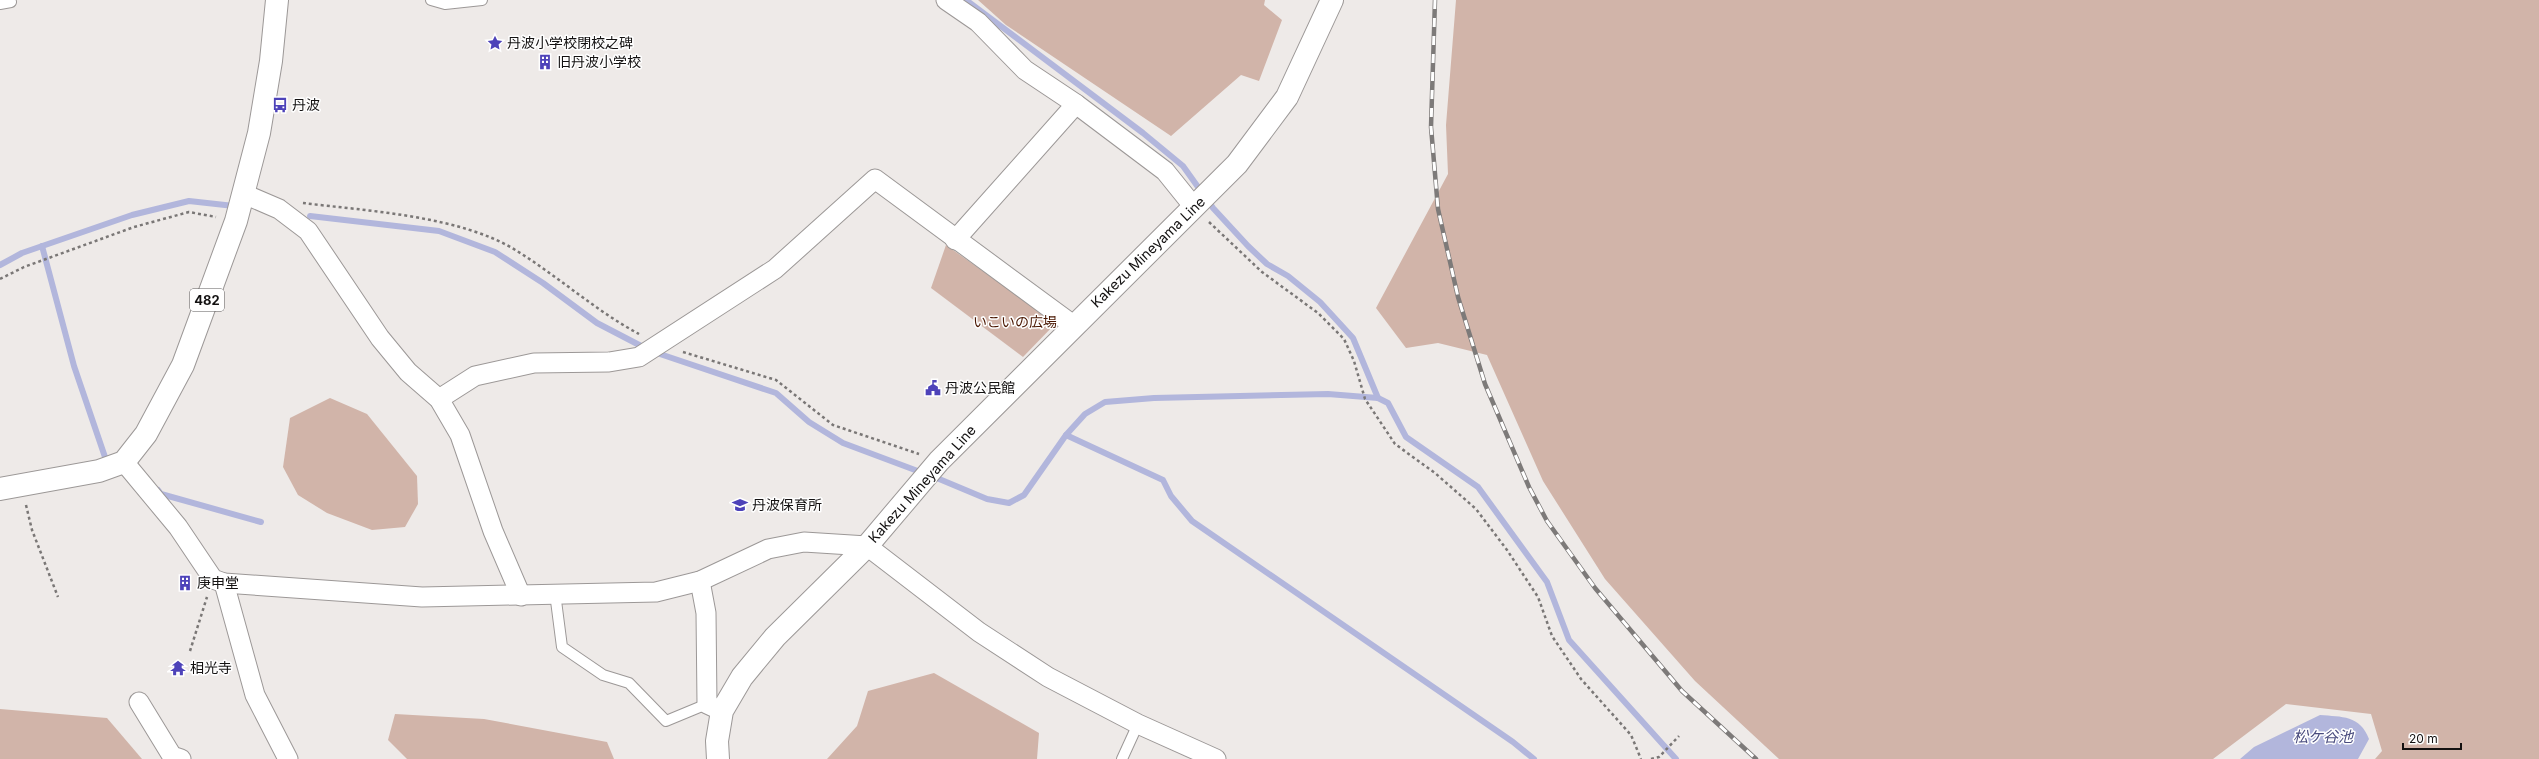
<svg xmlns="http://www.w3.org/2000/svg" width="2539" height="759" viewBox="0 0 2539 759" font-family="Inter,'Noto Sans JP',sans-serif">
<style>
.green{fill:#d1b4a9}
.water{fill:#b2b6dc}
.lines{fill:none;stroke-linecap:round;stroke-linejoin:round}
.stream{stroke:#b2b6dc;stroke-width:6}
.lane-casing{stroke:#9c9897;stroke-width:12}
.street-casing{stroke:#9c9897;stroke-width:21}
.secondary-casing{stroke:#9c9897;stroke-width:24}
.highway-casing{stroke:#9c9897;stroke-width:24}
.path{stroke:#7a7776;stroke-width:2.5;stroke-dasharray:3 3;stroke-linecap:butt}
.lane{stroke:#fff;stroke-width:10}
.street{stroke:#fff;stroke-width:19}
.secondary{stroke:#fff;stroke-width:22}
.highway{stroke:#fff;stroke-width:22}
.rail-casing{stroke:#7d7a79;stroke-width:4.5}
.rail{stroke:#fff;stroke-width:3;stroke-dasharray:9;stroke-linecap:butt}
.labels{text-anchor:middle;stroke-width:3;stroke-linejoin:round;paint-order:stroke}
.shield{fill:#fff;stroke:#5a5858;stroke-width:1}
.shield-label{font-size:13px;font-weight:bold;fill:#131111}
.poi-label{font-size:14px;fill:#131111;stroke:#fff;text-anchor:start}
.street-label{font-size:14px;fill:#131111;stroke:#fff}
.park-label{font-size:14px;fill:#491601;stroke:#fff}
.water-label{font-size:15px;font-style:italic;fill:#494b7e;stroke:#fff}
</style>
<rect width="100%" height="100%" fill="#eeeae8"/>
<g class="green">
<path d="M978,0h287l-1,5 18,15 -23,61 -18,-6 -70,61 -165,-111z"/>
<path d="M1456,0h1083v759h-164l7,-8 -11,-37 -85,-10 -73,55h-434l-84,-78 -90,-102 -62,-98 -56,-126 -49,-12 -32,5 -30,-40 72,-134 -2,-49z"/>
<path d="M946,245l110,78 -33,34 -92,-69z"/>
<path d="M330,398l37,16 50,62 1,28 -13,23 -33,3 -45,-17 -29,-18 -15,-28 7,-49z"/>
<path d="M934,673l105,60 -2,26h-210l30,-33 11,-35z"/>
<path d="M0,709l107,9 35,41h-142z"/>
<path d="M395,714l89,5 123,23 7,17h-207l-19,-19z"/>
</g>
<path class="water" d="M2320,715c22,2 40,0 49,24l-11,20h-118l14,-12z"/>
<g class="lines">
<g class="stream">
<path d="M966,0l177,133 40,33 30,42 35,38 19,18 21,12 32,26 33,36 25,60"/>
<path d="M310,216l129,15 56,21 48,31 54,40 48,25"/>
<path d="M42,246l32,120 32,94 4,-2"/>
<path d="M0,265l22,-12 110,-38 57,-14 45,5"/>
<path d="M654,352l122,41 33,29 34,21 80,30"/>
<path d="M1066,435l97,45 8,16 21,25 321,221 21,17"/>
<path d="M932,476l55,23 22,4 15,-8 42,-60 19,-21 20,-12 49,-4 174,-4 50,4 10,5 18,34 72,50 69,95 22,58 107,119"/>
<path d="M158,490l3,4 100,28"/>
</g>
<defs>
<g id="lane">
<path d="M431,0l14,4 37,-4"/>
<path d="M0,4l11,-2"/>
<path d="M555,593l7,54 41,28 26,8 37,38 41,-17"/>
<path d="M1122,759l16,-35"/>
</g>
<g id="street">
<path d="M946,0l32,22 47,48 51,34 89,67 29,36"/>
<path d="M244,194l35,15 29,22 72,107 28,34 31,27 21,36 33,96 28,65"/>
<path d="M955,240l121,-136"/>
<path d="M439,399l36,-23 59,-13 75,-1 30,-5 136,-88 100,-90 198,146"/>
<path d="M124,462l54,65 35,52 11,4 198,14 234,-5 44,-11 68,-32 36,-7 63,4 112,86 69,45 90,47 78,35"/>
<path d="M700,581l6,32 1,91 15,7"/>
<path d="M224,583l31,112 33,64"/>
<path d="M139,702l33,54 9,3"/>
</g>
<path id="secondary" d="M718,759l-1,-18 5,-30 20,-34 33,-40 92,-91 72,-85 298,-297 50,-67 45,-97"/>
<path id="highway" d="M0,489l99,-18 25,-9 22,-28 37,-69 53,-144 23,-88 12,-72 6,-61"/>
</defs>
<use href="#lane" class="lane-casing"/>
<use href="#street" class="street-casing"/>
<use href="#secondary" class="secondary-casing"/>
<use href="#highway" class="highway-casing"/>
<g class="path">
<path d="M303,203c65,8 159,13 214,48 42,26 79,60 122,83"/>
<path d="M1209,222l53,50 56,41 26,26 10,22 11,38 30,45 40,29 41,36 31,41 31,47 14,39 29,43 50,56 10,24"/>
<path d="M0,279l24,-12 110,-40 55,-15 27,5"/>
<path d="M683,352l93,28 57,45 86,29"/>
<path d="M26,505l6,25 26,67"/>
<path d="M190,651l17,-54"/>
<path d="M1651,759l8,-2 20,-21"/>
</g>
<use href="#lane" class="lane"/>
<use href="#street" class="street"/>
<use href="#secondary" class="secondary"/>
<use href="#highway" class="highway"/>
<defs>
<path id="rail" d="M1435,0l-4,127 7,82 20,88 27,87 44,103 18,34 48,67 87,103 74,68"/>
</defs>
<use href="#rail" class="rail-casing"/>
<use href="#rail" class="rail"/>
</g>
<defs>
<symbol id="sight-bare" viewBox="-9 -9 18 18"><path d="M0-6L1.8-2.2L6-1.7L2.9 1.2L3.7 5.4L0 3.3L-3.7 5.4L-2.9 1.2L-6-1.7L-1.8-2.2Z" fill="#4d42b9" stroke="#fff" stroke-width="2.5" paint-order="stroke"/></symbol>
<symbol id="building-bare" viewBox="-9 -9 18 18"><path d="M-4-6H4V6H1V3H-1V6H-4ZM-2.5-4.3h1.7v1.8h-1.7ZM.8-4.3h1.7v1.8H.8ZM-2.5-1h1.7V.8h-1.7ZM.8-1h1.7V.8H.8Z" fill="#4d42b9" stroke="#fff" stroke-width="2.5" paint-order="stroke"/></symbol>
<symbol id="bus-bare" viewBox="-9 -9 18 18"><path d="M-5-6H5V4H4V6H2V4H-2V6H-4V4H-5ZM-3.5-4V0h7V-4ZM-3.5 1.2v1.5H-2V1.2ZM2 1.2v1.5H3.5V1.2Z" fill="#4d42b9" stroke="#fff" stroke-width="2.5" paint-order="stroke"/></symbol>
<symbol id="civic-bare" viewBox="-9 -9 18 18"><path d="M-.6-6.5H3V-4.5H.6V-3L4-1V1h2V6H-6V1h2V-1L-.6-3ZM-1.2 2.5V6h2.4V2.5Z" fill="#4d42b9" stroke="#fff" stroke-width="2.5" paint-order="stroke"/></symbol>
<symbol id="school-bare" viewBox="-9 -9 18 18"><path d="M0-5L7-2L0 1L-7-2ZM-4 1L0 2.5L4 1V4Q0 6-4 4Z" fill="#4d42b9" stroke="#fff" stroke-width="2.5" paint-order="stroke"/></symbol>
<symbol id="temple-bare" viewBox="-9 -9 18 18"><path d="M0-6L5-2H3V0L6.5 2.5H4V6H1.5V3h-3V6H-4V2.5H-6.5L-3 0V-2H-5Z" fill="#4d42b9" stroke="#fff" stroke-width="2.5" paint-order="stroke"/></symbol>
</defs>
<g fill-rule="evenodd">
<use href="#sight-bare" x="484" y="32" width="22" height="22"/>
<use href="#building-bare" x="534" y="51" width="22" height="22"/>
<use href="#bus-bare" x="269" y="94" width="22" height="22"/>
<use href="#civic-bare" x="922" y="377" width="22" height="22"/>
<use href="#school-bare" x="729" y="494" width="22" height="22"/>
<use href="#building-bare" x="174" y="572" width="22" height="22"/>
<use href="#temple-bare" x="167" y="657" width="22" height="22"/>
</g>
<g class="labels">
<rect class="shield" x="190" y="289" width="34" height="22" rx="3"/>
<g class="shield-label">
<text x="207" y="305">482</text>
</g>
<g class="poi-label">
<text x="507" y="48">丹波小学校閉校之碑</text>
<text x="557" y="67">旧丹波小学校</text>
<text x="292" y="110">丹波</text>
<text x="945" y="393">丹波公民館</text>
<text x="752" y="510">丹波保育所</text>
<text x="197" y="588">庚申堂</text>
<text x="190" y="673">相光寺</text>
</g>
<g class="street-label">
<text transform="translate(1148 252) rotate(-44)" y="5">Kakezu Mineyama Line</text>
<text transform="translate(922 484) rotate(-48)" y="5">Kakezu Mineyama Line</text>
</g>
<g class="park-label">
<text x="1015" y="327">いこいの広場</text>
</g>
<g class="water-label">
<text x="2323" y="742">松ケ谷池</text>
</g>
</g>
<path d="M2403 743v6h58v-6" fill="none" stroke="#131111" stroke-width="2"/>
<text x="2409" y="743" font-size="12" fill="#131111" stroke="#ffffff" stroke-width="3" paint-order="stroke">20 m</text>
</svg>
